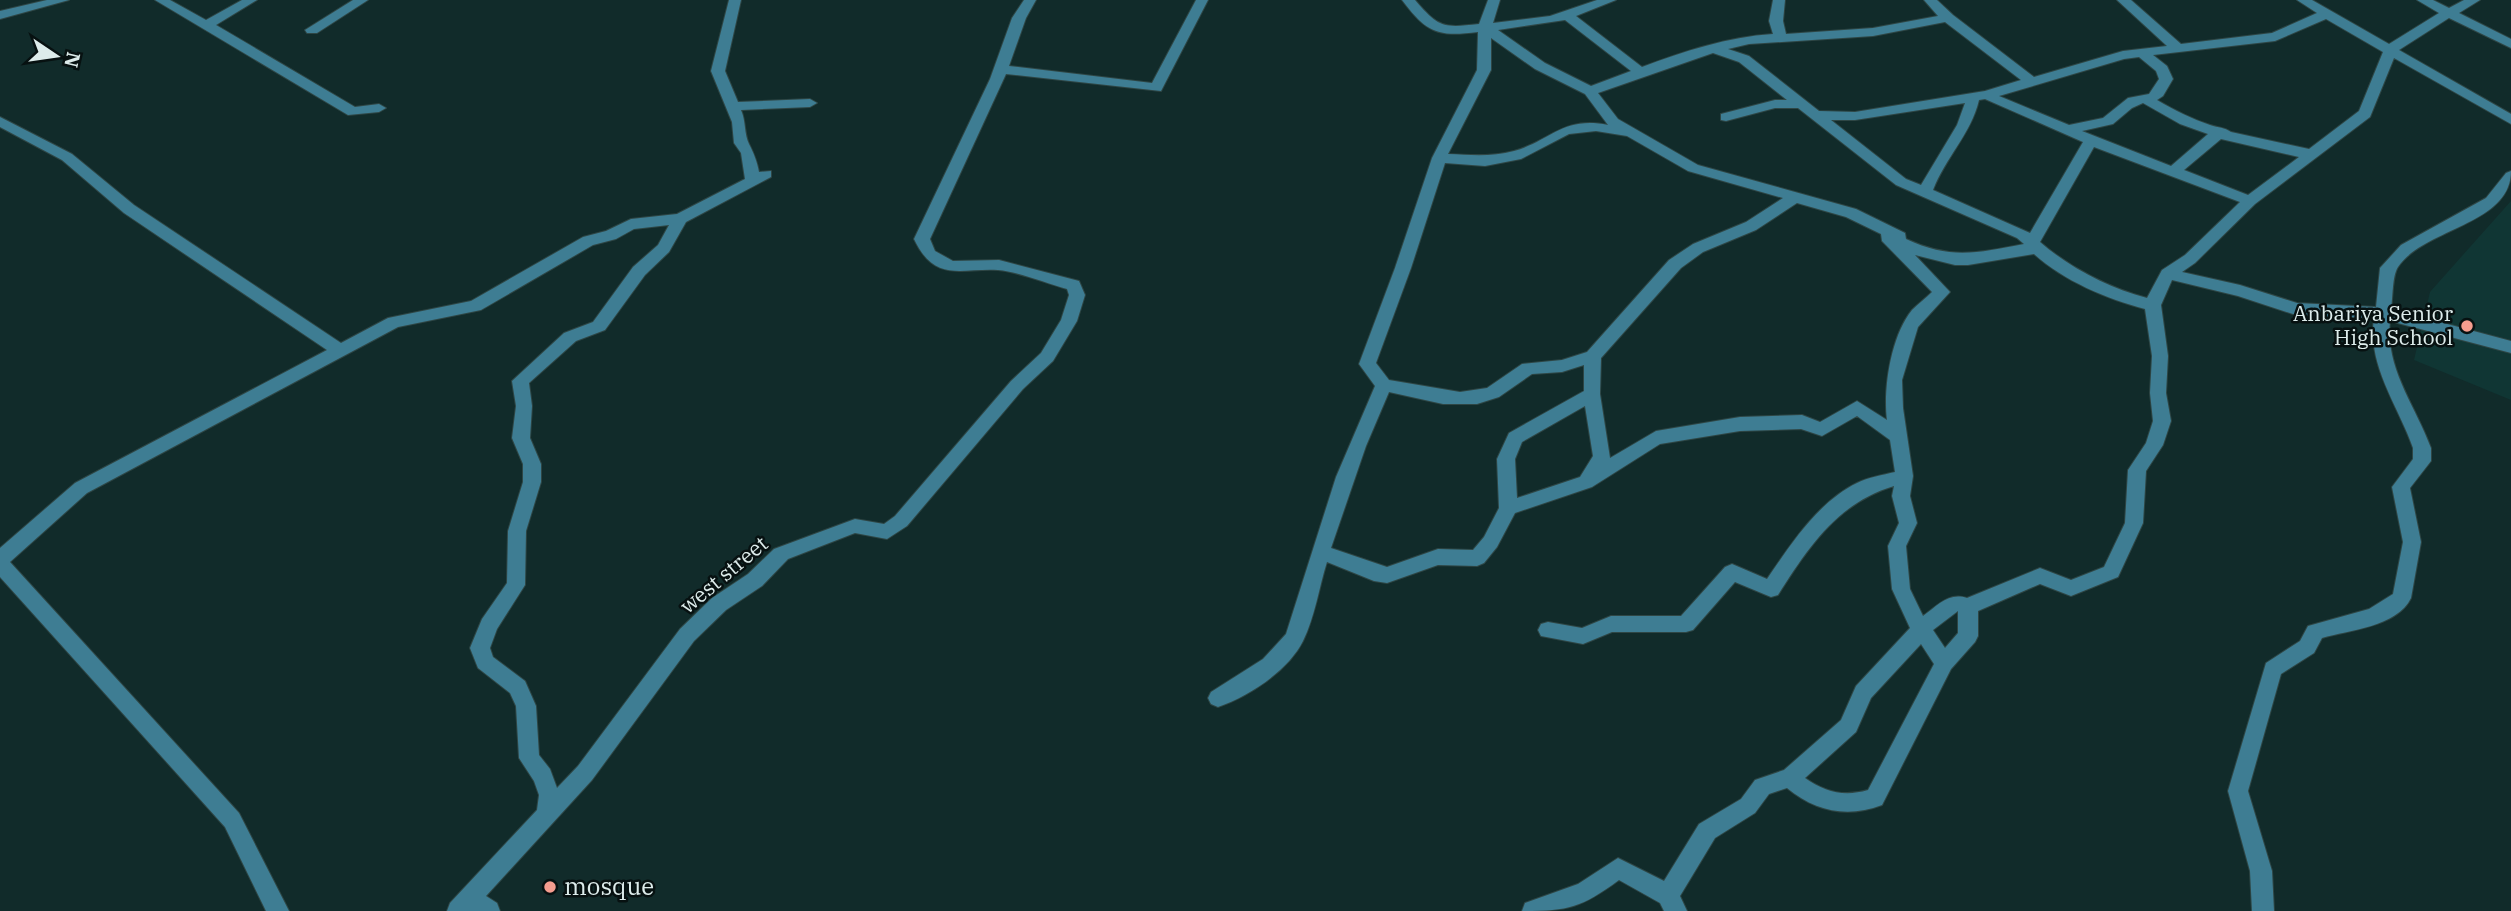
<svg xmlns="http://www.w3.org/2000/svg" width="2511" height="911" viewBox="0 0 2511 911" font-family="'IBM Plex Serif',serif">
<style>
.built{fill:#103634}
.lines{fill:none;stroke-linecap:round;stroke-linejoin:round}
.minor-casing{stroke:#2e4645;stroke-width:2}
.minor{fill:#3e7d93;fill-rule:evenodd}
.poi-dot{fill:#f59d8f;stroke:#071111;stroke-width:2.5}
.labels{text-anchor:middle;stroke-width:5;stroke-linejoin:round;paint-order:stroke}
.poi-label{font-size:21px;fill:#ddeceb;stroke:#071111;text-anchor:end}
.street-label{font-size:21px;fill:#ddeceb;stroke:#071111}
.near-poi-label{font-size:24px;fill:#ddeceb;stroke:#071111;text-anchor:start}
</style>
<rect width="100%" height="100%" fill="#112b2a"/>
<path class="built" d="M2511,201v199l-97,-40 16,-68z"/>
<g class="lines">
<defs>
<g id="minor">
<path d="M47,0h22l-69,19v-8z"/>
<path d="M155,0h15l36,20 36,-20h15l-41,25 139,82 24,-3 7,4 -7,4 -31,3z"/>
<path d="M353,0h15l-51,33h-10l-2,-3z"/>
<path d="M729,0h12l-16,71 13,31 72,-3 7,4 -7,4 -69,3c5,11 3,24 8,34 5,10 8,17 10,28l12,-1v6l-85,45 -17,30 -24,23 -40,55 -29,11 -47,42 3,23 -2,32 11,26v18l-15,49 -1,54 -28,44 -7,19 3,9 32,24 11,25 3,49 11,14 7,19 21,-22 102,-137 32,-31 36,-24 26,-25 81,-30 29,5 11,-8 116,-135 30,-28 20,-33 8,-25 -2,-6c-22,-6 -47,-17 -69,-19 -39,-2 -63,13 -84,-31l76,-160 22,-61 12,-18h12l-10,18 -17,48 143,17 44,-83h12l-47,91 -155,-17 -76,165 5,12 18,10 46,-1 80,21 6,14 -8,26 -24,40 -30,28 -116,137 -20,13 -32,-6 -67,26 -26,27 -36,24 -32,31 -102,139 -106,116 11,7 3,8h-53l3,-8 87,-93 2,-15 -5,-14 -15,-23 -3,-52 -6,-13 -32,-25 -8,-20 12,-29 25,-36 1,-52 15,-49v-18l-11,-26 4,-32 -4,-25 52,-48 29,-11 40,-55 25,-22 11,-20 -35,4 -18,10 -23,6 -112,65 -83,17 -311,166 -77,69 229,251 50,98h-23l-41,-84 -225,-250v-29l75,-65 252,-133 -203,-137 -62,-53 -62,-33v-10l72,37 62,51 207,138 47,-25 83,-17 112,-64 23,-6 25,-12 46,-5 68,-35 -4,-26 -7,-10 -2,-21 -21,-51z"/>
<path d="M1402,0h13c24,28 28,28 64,24l9,-24h12l-7,23 57,-7 47,-16h19l-40,16 66,51c43,-16 85,-30 131,-33l-4,-13 4,-21h12l-2,21 3,13 87,-6 65,-12 -14,-16h13l16,15 81,62 89,-26 44,-5 -50,-46h14l50,44 91,-11 45,-20 -20,-13h15l77,44 50,-31 -22,-13h16l16,8 15,-8h16l-21,13 52,26v9l-62,-30 -50,32 112,64v10l-117,-66 -24,59 -115,87 -60,59 -13,9 58,13 57,18 79,4 4,-39 21,-23 85,-47 20,-25 5,-2c0,54 -87,57 -113,96 -6,9 -5,31 -7,42l120,32v12l-121,-32c-5,47 25,84 41,127v13l-21,27 11,54 -10,56c-14,29 -62,32 -89,40l-8,15 -33,21 -33,117 24,80 2,40h-22l-2,-40 -22,-80 38,-128 34,-22 8,-15 61,-17 24,-15 10,-52 -11,-55 21,-28v-11c-15,-43 -46,-82 -39,-130l-78,-3 -58,-19 -66,-16 -11,25 7,51 -2,37 5,28 -8,24 -17,26 -3,52 -25,54 -47,19 -31,-12 -62,27v25l-3,6 -24,27 -69,136c-34,13 -66,7 -95,-17l-18,6 -14,19 -40,25 -35,58 7,15h-23l-4,-8 -41,-23c-38,28 -51,31 -97,31l3,-8 53,-19 40,-26 46,23 35,-57 42,-25 14,-19 29,-10 57,-50 15,-34 54,-58 -18,-39 -4,-43 11,-23 -7,-27 2,-10c-57,17 -86,62 -116,109l-7,2 -36,-15 -42,48 -7,2h-74l-29,12 -42,-8 -3,-6 3,-6 7,-2 34,6 29,-12h70l44,-49 7,-3 35,15c24,-35 51,-77 90,-96 11,-6 26,-8 38,-11l-5,-32 -33,-24 -35,20 -21,-7 -61,2 -80,13 -68,43 -77,26 -18,34 -13,16 -7,3 -39,-1 -51,18 -13,-2 -47,-19c-8,25 -12,55 -24,79 -15,30 -54,55 -85,66l-7,-3 -3,-6 3,-6 52,-33 23,-25 50,-157 39,-91 -16,-22 36,-96 37,-110 45,-88 1,-38c-41,5 -51,1 -76,-32zM2326,19l57,33 -24,59 -50,38 -78,-17c-7,-5 -12,-4 -21,-7 -18,-6 -36,-15 -53,-25l6,-4 10,-17 -6,-13 -14,-11 122,-14zM1565,20l66,51 -40,15 -46,-23 -47,-33zM1945,22l76,58 -36,11 -130,21 -36,-1 -70,-55 -21,-7 21,-5 124,-8zM1491,38l44,31 50,25 23,31c-46,-9 -57,16 -94,26 -22,6 -43,4 -66,3l43,-84zM1713,53l26,9 48,38h-12l-54,14v6l5,1 49,-13h23l98,77 121,53 7,6c-47,9 -73,16 -118,-5l-1,-6 -49,-24 -158,-44 -80,-46 -20,-26zM2139,57l17,14 3,8 -10,15 -21,4 -25,20 -34,7 -70,-29 125,-37zM1985,99l98,43 -53,91 -97,-43c12,-32 38,-56 46,-90zM1965,103l-8,22 -36,60 -15,-6 -75,-59h24zM2143,103l37,21 28,10 -37,32 -89,-35 31,-7 19,-16zM1596,131l31,5 61,35 95,27 -37,24 -53,22 -24,16 -82,92 -25,8 -40,4 -35,24 -27,4 -71,-12 -13,-17 35,-95 34,-105 40,3 36,-7 48,-25zM2221,139l78,18 -51,38 -64,-25zM2094,147l146,55 -55,53 -23,15 -15,28c-38,-10 -77,-30 -107,-56zM1797,203l49,14 35,17 1,7 50,51c-6,6 -14,12 -20,18 -21,26 -29,78 -25,110l-30,-19 -37,21 -18,-7 -62,2 -84,14 -46,27 -10,-64 1,-36 80,-90 22,-16 53,-22zM2034,254c30,27 73,45 111,55l7,47 -2,37 3,28 -7,22 -18,27 -3,53 -21,44 -33,13 -31,-12 -73,30c-18,-6 -29,7 -44,18l-13,-27 -4,-43 11,-23 -7,-27 3,-20 -10,-68 -1,-28 16,-53 32,-35 -35,-37 40,10h13zM1584,365v26l-75,42 -12,26 2,49 -15,29 -11,13 -35,-1 -51,18 -56,-19 35,-102 23,-54 54,12h34l22,-7 33,-23 30,-2zM1585,406l8,50 -13,21 -63,21 -2,-39 7,-17zM1958,611v22l-13,15 -12,-18zM1921,644l13,20 -66,126c-24,7 -43,2 -63,-12l51,-46 15,-34z"/>
</g>
</defs>
<use href="#minor" class="minor-casing"/>
<use href="#minor" class="minor"/>
</g>
<g class="poi-dot">
<circle cx="2467" cy="326" r="7"/>
<circle cx="550" cy="887" r="7"/>
</g>
<g class="labels">
<g class="poi-label">
<text x="2453" y="321">Anbariya Senior<tspan x="2453" dy="24">High School</tspan></text>
</g>
<g class="street-label">
<text transform="translate(724 575) rotate(-40)" y="7">west street</text>
</g>
<g class="near-poi-label">
<text x="564" y="895">mosque</text>
</g>
</g>
<g transform="translate(56 56) rotate(103)" stroke="#071111" stroke-width="5" paint-order="stroke">
<path d="M0-5L12 26L0 18L-12 26Z" fill="#ddeceb"/>
<text y="-10" font-size="19" font-weight="bold" text-anchor="middle" fill="#ddeceb">N</text>
</g>
</svg>
